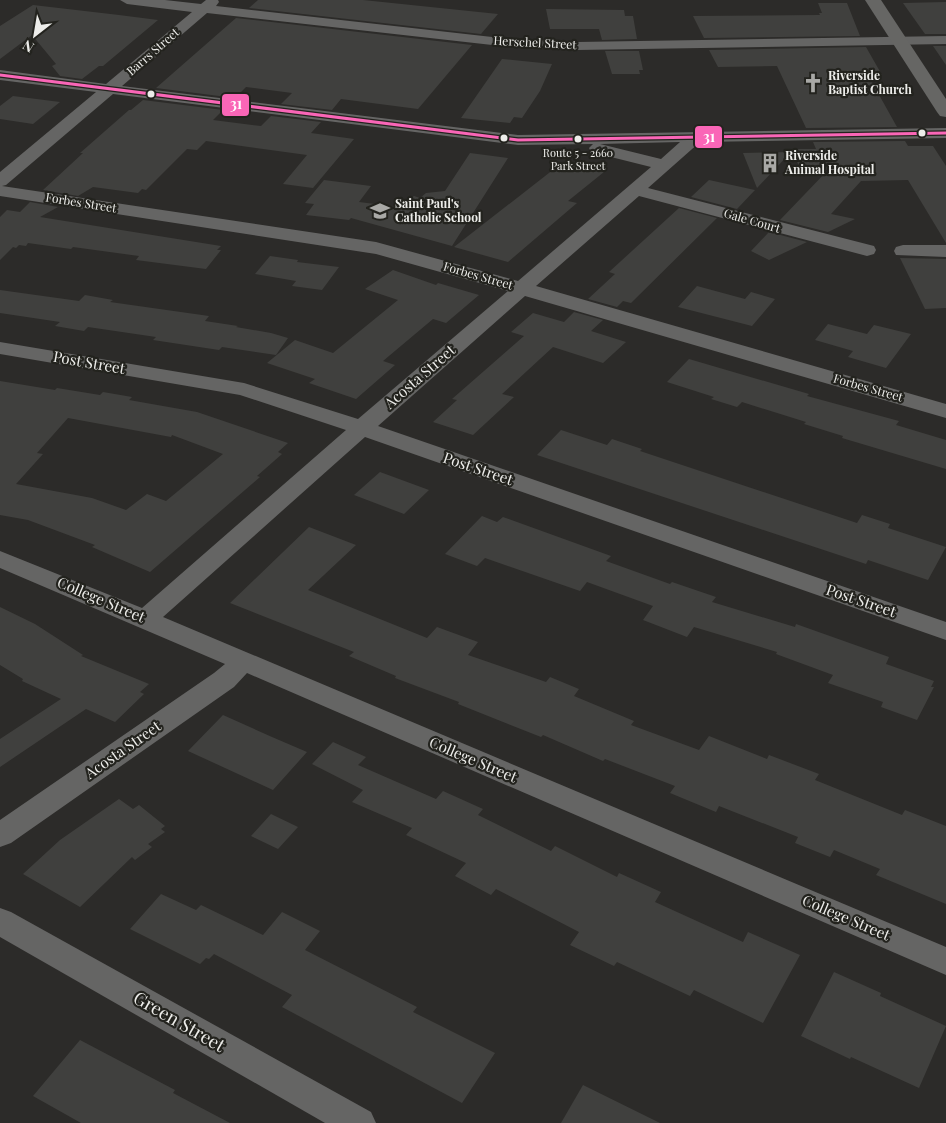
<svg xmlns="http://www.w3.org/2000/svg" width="946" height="1123" viewBox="0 0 946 1123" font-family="'Playfair Display',serif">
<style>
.building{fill:#40403e;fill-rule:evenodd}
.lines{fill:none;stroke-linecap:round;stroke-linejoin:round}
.minor{fill:#656564;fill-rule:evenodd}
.major{fill:#666664;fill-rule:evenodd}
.bus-1-casing{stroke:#23231e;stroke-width:5.5}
.bus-1{stroke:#fa66b7;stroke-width:3}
.bus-dot{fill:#ededea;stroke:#23231e;stroke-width:2}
.labels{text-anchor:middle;stroke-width:4.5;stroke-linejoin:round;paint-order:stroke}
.far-bus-label{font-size:11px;fill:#ededea;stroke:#23231e}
.far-street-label{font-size:12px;fill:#ededea;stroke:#23231e}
.far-poi-label{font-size:12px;font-weight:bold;fill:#ededea;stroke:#23231e;text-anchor:start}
.street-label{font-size:15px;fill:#ededea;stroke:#23231e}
.near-street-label{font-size:18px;fill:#ededea;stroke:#23231e}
.line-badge{stroke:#23231e;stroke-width:2}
.badge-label{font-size:14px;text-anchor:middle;font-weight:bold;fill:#fff}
</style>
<rect width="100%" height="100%" fill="#2c2b29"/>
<g class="building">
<path d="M258,0h105l135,14 -17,20 -232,-26z"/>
<path d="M946,2v32h-21l-22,-31z"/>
<path d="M818,3h29l13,33 -156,2 -11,-22 127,-1 -1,-2h3z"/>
<path d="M33,5l86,10 39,5 -55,46h-4l-17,13 -22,-3 -8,-10 4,-2 -24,-29 -32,24v-33z"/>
<path d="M546,9l78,1 1,6h8l4,23 -35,1 -3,-11h-49z"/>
<path d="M236,18l236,27 -54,64 -77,-10 -9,11 -51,-6 11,-11 -46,-6 -11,11 -79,-10z"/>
<path d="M933,46h13v19z"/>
<path d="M866,47l16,28h-14l29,52 -91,1 -29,-62 -59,1 -9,-17z"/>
<path d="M605,51h34l4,19h-4l1,4h-28z"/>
<path d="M502,59l50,5 -12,27 -18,27 -8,-1 -4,6 -49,-5z"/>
<path d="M13,96l47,6 -27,22 -33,-5v-13z"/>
<path d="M143,100l80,10 -10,10 48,6 10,-10 50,6 -10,11 43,6 -41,49 -30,-4 24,-29 -101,-14 -9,9 -10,-1 -41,41 -4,-1 -4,4 -45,-6 -15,9 -35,-6 40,-37h-3l49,-43h2z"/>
<path d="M905,141l3,5h25l13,20v77l-38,-63 -47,1 -30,33 24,5 -27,13 -48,-12 48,-50h-27l-10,-21h25l-3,-7z"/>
<path d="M791,152l-34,36 -14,-35z"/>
<path d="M470,153l38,5 -56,88 -101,-28 -2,2 -43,-5 8,-11 -9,-1 19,-23 47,6 -12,16 40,5 15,-11 6,2 6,-5 19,-2z"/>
<path d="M563,162l41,10 -36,29 9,2 -69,59 -54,-15z"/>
<path d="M709,180l46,10 -18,19 -46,-12z"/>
<path d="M30,202l28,5 -18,10 181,29 -4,4h4l-15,19 -70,-9 3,-4 -66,-9 -2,2 -43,-6 -2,3 -7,-1 -3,3 -3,-1 -13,13v-43l7,-7 13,2z"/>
<path d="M679,208l38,10 -86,85 -8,-2 -6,6 -29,-8 27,-25 -6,-2z"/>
<path d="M769,232l38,10 -38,18 -18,-9z"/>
<path d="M270,256l28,4 -1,2 42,5 -17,23 -30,-4 4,-5 -41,-7z"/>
<path d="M900,258l46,1v49l-21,1z"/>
<path d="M393,270l43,15 2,-2 41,12 -33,28 -13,-4 -50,42 12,4 -39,34 -47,-16 6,-4 -48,-16 28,-23 38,13 65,-53 -33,-11z"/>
<path d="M697,286l48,13 6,-7 24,7 -23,27 -74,-19z"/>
<path d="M0,290l79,11 6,-6 28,5 -3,2 99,14 -4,5 33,5 -2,1 35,6 17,5 -12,17 -54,-8 -3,3 -66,-10 3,-3 -68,-10 -4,4 -29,-5 5,-4 -60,-9z"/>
<path d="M574,312l29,8 -12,11 35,11 -23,21 -50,-16 -51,47 12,3 -41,38 -40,-13 24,-22 -5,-1 72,-63 -13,-4 22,-19 31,9z"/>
<path d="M828,324l39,10 7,-9 37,9 -25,34 -38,-11 5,-6 -38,-11z"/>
<path d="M689,359l120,35 -2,2 92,25 -3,4 50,15v29l-104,-31 1,-2 -39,-12 2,-2 -64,-20 -5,5 -26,-8 3,-2 -47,-15z"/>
<path d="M0,381l55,9 2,-2 43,7 3,-3 29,5 -3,3 68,12 91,31 -10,9 4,2 -25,22 3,1 -110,95 -58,-25 3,-2 -67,-25 -28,-5zM68,418l103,19 1,-2 51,19 -57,47 -19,-7 -21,16 -34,-12 -76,-14 27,-30 -6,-1z"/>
<path d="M561,430l46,15 5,-6 30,10 -2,2 217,72 5,-8 28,9 -2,4 58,19 -18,33 -60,-20 -2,4 -329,-109z"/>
<path d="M380,472l49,18 -25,24 -50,-19z"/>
<path d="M482,516l15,6 6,-5 108,39 -5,5 64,23 2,-2 44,15 -4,5 83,25 1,-3 93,33 -3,7 48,17 -3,6h3l-17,33 -36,-13 2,-5 -55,-19 5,-8 -57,-21 1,-2 -83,-25 -7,10 -44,-17 10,-14 -66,-24 -7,9 -95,-33 -8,8 -32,-12z"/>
<path d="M309,527l47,18 -48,45 119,48 10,-11 41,15 -10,13 78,27 4,-5 29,12 -5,7 60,25 -3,4 68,25 10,-14 58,23 2,-4 50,19 -4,6 87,35 3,-5 41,16v78l-70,-29 4,-6 -46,-19 -4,7 -35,-14 3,-6 -79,-31 -3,6 -46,-19 5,-7 -70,-27 -2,2 -60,-26 -2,2 -83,-33 1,-2 -64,-24 1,-2 -47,-20 5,-4 -124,-49z"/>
<path d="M0,607l35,17 48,31 -2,1 68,28 -9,8 4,2 -29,28 -29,-13 -86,58v-28l61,-40 -39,-18 1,-2 -23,-14z"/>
<path d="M223,715l49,22 35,15 -34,38 -85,-39z"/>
<path d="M333,742l33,15 -8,8 78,34 7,-8 40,18 -5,6 73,36 4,-5 62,31 2,-4 42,19 -6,10 88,40 5,-10 52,23 -37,68 -69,-33 -4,6 -73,-34 -3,4 -44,-21 9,-13 -83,-43 -5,6 -36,-19 11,-13 -60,-28 6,-7 -60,-26 11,-12 -51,-26z"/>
<path d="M119,799l14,10 6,-4 26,21 -4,3 4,3 -17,12 4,3 -17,13 -3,-3 -52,50 -57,-33 37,-34z"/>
<path d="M271,814l27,13 -20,22 -27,-13z"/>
<path d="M161,894l35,16 5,-5 62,30 19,-23 38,19 -15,19 112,57 -4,5 82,41 -33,50 -180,-96 10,-12 -78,-41 -5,5 -3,-1 -6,6 -70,-35z"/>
<path d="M834,972l47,21 -1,3 66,30 -27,62 -68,-31 -1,2 -49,-23z"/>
<path d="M80,1040l95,50 -2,3 57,30h-149l-48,-27z"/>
<path d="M583,1085l77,38h-99z"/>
</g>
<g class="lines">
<g class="minor">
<path d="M120,0h45l36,4 5,-4h12l1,2 -3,4 294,33 67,3 369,-6v8l-369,6 -67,-3 -303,-34 -85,73 396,49 428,-7v10l-246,4 -52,46 226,58 2,4 -2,4 -7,2 -228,-60 -103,90 410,118v14l-421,-122 -147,130 568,196v18l-581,-203 -202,180 783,330v28l-699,-302 -13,14 -223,156 -11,4v-27l214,-147 11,-9 -225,-96v-17l142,57 204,-178 -106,-35 -240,-41v-12l244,41 114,36 150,-128 -132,-37 -376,-58v-24l96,-80 -96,-12v-10l106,14 86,-72 -65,-8zM113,94l405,51 75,-1 -4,4 2,4 60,15 -133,114 -142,-39 -374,-56 4,-1zM680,142l-19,17 -61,-15z"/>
<path d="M903,245h43v12l-50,-2 -2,-4 2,-4z"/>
<path d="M0,908l11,4 360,200 5,11h-51l-325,-186z"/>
</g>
<path class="major" d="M865,0h16l65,99v18l-6,-1 -3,-4z"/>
<defs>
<path id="bus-1" d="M0,75l518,65 428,-7"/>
</defs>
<use href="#bus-1" class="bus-1-casing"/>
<use href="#bus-1" class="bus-1"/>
</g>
<defs>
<symbol id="church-bare" viewBox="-9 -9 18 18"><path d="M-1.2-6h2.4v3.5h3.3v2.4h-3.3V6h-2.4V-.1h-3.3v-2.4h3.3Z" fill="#a9a9a6" stroke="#23231e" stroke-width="2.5" paint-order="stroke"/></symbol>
<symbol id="building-bare" viewBox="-9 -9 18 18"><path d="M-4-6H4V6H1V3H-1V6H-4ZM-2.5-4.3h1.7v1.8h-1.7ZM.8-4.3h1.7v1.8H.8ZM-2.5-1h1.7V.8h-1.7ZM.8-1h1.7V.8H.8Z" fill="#a9a9a6" stroke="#23231e" stroke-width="2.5" paint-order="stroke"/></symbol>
<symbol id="school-bare" viewBox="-9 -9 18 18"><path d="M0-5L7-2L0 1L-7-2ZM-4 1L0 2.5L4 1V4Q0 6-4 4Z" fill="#a9a9a6" stroke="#23231e" stroke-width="2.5" paint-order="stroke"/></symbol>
</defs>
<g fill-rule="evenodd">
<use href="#church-bare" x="799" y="69" width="28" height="28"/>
<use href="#building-bare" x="756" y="149" width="28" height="28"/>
<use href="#school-bare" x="366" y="197" width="28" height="28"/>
</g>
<g class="bus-dot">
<circle cx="151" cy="94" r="4.5"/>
<circle cx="922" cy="133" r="4.5"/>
<circle cx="504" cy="138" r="4.5"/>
<circle cx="578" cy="139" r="4.5"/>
</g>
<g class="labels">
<g class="far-bus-label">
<text x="578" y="157">Route 5 - 2660<tspan x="578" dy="13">Park Street</tspan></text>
</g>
<g class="far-street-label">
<text transform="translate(535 43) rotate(3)" y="4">Herschel Street</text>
<text transform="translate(153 52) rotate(-41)" y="4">Barrs Street</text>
<text transform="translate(81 203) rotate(9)" y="4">Forbes Street</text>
<text transform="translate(752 221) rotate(16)" y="4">Gale Court</text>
<text transform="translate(478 276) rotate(16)" y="4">Forbes Street</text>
<text transform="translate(868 388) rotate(16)" y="4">Forbes Street</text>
</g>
<g class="far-poi-label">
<text x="828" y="80">Riverside<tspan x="828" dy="14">Baptist Church</tspan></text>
<text x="785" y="160">Riverside<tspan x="785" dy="14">Animal Hospital</tspan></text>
<text x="395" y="208">Saint Paul's<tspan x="395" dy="14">Catholic School</tspan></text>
</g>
<g class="street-label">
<text transform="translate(89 363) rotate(10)" y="5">Post Street</text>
<text transform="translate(420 377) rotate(-41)" y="5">Acosta Street</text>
<text transform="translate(478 469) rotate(19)" y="5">Post Street</text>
<text transform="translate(101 600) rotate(23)" y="5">College Street</text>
<text transform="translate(861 601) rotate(19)" y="5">Post Street</text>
<text transform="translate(123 750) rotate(-35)" y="5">Acosta Street</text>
<text transform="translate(473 760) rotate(23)" y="5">College Street</text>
<text transform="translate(846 918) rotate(23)" y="5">College Street</text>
</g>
<g class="near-street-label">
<text transform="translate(179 1022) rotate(30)" y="6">Green Street</text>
</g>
</g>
<g class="line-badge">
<rect x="221" y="93" width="29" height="24" rx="5" fill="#fa66b7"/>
<rect x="694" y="125" width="29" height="24" rx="5" fill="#fa66b7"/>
</g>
<g class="badge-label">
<text x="236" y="109">31</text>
<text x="709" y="142">31</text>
</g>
<g transform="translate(35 35) rotate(211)" stroke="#23231e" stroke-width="4" paint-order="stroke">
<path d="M0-4L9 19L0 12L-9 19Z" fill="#ededea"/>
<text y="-8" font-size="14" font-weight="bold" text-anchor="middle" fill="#ededea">N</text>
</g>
</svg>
